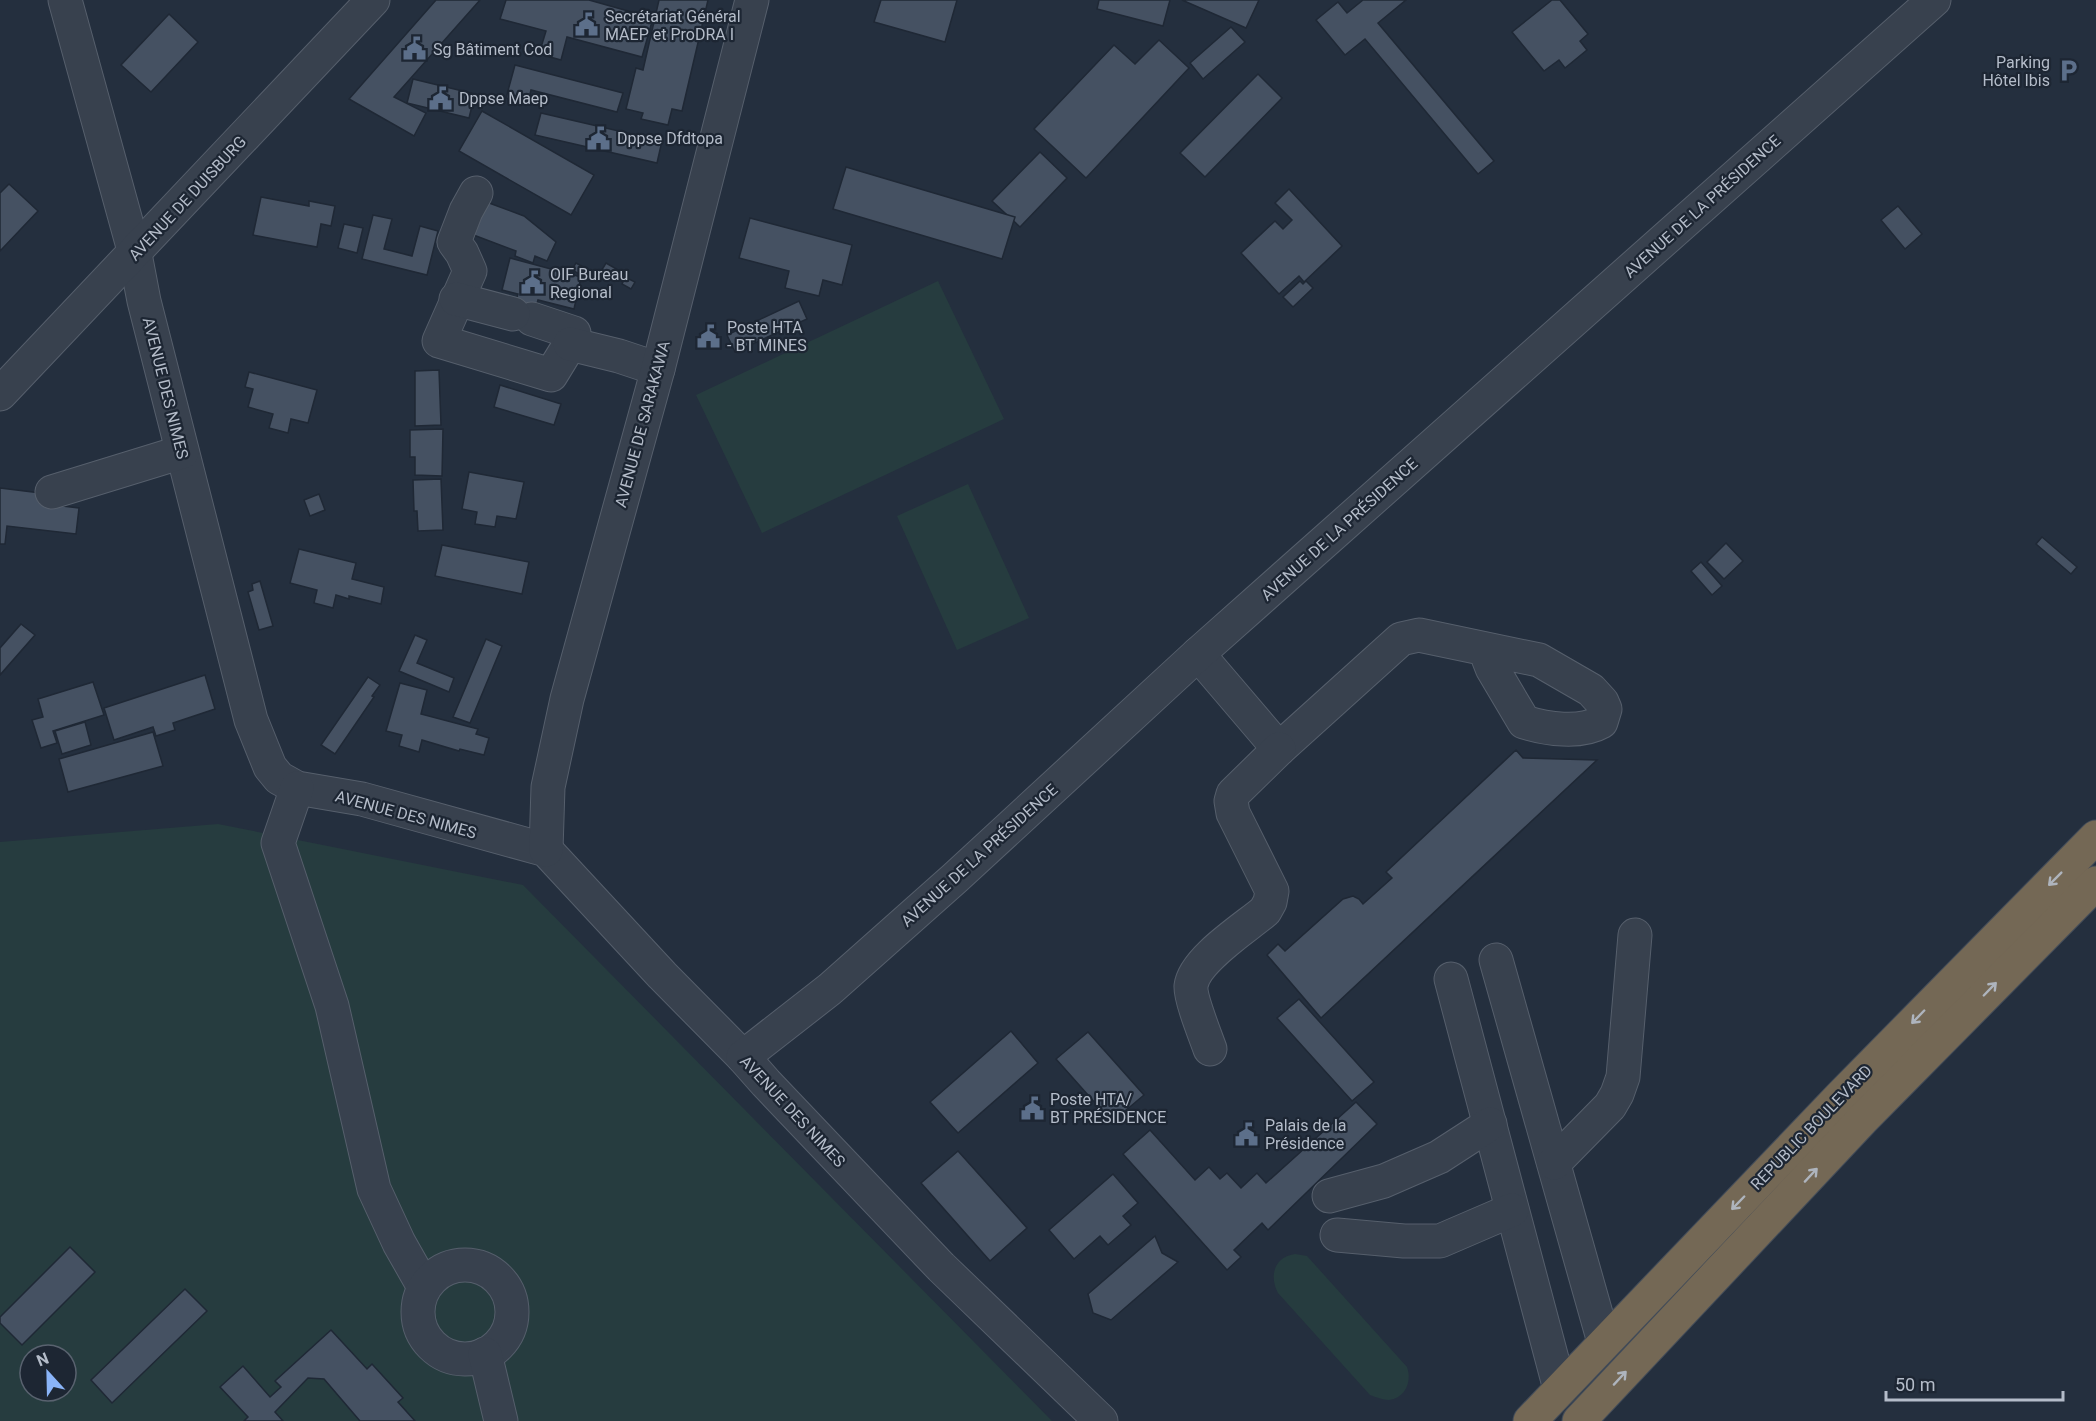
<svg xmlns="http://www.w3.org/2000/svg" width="2096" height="1421" viewBox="0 0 2096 1421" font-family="Roboto,sans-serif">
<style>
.green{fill:#263c3f;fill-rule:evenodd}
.building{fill:#455162;stroke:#1f2835;stroke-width:1.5}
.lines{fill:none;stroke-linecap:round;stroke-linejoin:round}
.minor-casing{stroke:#565f6c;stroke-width:35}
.highway-casing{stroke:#434c59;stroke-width:35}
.minor{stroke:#38414e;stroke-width:33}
.highway{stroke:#746855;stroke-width:33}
.oneway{stroke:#aeb4bd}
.labels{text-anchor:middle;stroke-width:4.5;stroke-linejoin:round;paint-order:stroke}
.poi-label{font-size:16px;fill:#b4bcc9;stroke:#1d2633;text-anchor:start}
.street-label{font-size:16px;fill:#b4bcc9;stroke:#1d2633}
</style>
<rect width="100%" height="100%" fill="#242f3e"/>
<g class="green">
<path d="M938,281l66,138 -242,114 -66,-138z"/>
<path d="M968,484l61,134 -72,32 -60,-134z"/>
<path d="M218,824l305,61 529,536h-1052v-579zM30,1355h36v36h-36z"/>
<path d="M1295,1254l12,2 100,111c5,14 -1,31 -18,33 -6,0 -13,-3 -19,-5l-92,-102c-9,-17 -4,-36 17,-39z"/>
</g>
<g class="building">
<path d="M436,0h44l-86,97 32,16 -12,23 -65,-37z"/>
<path d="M506,0h83l64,18 -11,39 -75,-20 -6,23 -22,-6 7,-23 -46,-12z"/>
<path d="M659,0h49l-26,111 -10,-2 -4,16 -27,-6 2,-6 -17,-4 10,-41 7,2z"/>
<path d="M881,0h76l-12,42 -71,-20z"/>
<path d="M1099,0h71l-7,26 -66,-17z"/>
<path d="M1182,0h77l-13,28z"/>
<path d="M1363,0h43l-28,23 116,138 -16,13 -113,-135 -20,16 -29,-35 22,-18 9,11z"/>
<path d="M1552,0h8l28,34 -8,7 7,9 -22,18 -6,-8 -15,11 -32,-39z"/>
<path d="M169,14l29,28 -47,50 -30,-27z"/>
<path d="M1231,27l14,15 -42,37 -13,-16z"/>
<path d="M1159,40l30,28 -103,110 -52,-49 80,-84 21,19z"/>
<path d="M515,65l108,28 -6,19 -86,-22 -3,13 -22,-5z"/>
<path d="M1258,74l24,24 -77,79 -25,-24z"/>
<path d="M413,79l62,15 -6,24 -62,-15z"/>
<path d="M482,111l112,64 -23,40 -112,-64z"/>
<path d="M541,113l121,28 -5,22 -122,-28z"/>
<path d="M1040,152l27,26 -47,49 -28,-26z"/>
<path d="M846,167l169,50 -13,42 -169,-50z"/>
<path d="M9,184l29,27 -38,40v-58z"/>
<path d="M1289,189l53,57 -38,36 -5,-6 -20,18 -38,-41 34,-32 8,8 9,-9 -17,-17z"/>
<path d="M261,197l48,9v-5l26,5 -4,20 -10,-2 -4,23 -64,-12z"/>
<path d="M481,200l43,16 32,26 -9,19 -12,-5 -2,7 -18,-7 1,-5 -53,-20z"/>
<path d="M1898,206l24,28 -17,15 -24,-29z"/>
<path d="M373,215l19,4 -8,30 28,7 8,-30 18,5 -11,44 -65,-16z"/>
<path d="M750,218l102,27 -10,40 -19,-5 -4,16 -34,-8 4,-17 -50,-13z"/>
<path d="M344,224l19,4 -6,25 -19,-5z"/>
<path d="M510,258l71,19 -7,32 -36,-9 -9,32 -20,-5 9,-33 -16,-4z"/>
<path d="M576,263l18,10 -4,7 -18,-10z"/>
<path d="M606,263l14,8 -5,10 -15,-8z"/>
<path d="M625,277l10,5 -4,7 -9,-5z"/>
<path d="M1300,281l3,3 3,-3 7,7 -20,19 -10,-10z"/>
<path d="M799,301l8,18 -72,33 -8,-17z"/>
<path d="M439,370l2,55 -26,1v-55z"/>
<path d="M249,372l68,18 -9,33 -17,-4 -3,14 -19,-5 4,-14 -25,-7 5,-18 -8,-2z"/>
<path d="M500,385l61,19 -7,21 -60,-18z"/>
<path d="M443,429l-1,47 -27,-1v-18h-5v-27z"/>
<path d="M469,472l55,10 -8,37 -19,-3 -2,11 -20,-3 2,-12 -15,-3z"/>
<path d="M441,479l2,51 -25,1 -1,-20h-3l-1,-31z"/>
<path d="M0,488l65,8 -2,10 16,2 -3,26 -69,-8 -2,18h-5z"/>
<path d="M319,494l6,16 -15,6 -6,-16z"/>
<path d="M2042,537l35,30 -6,7 -35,-30z"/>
<path d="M1726,543l17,18 -19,18 -17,-17z"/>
<path d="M442,545l87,17 -7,32 -87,-18z"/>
<path d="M299,549l57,14 -4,16 32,8 -3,17 -32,-8v3l-13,-4 -3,13 -19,-5 3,-13 -27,-7z"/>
<path d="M1701,562l21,24 -10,9 -21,-24z"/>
<path d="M260,581l13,45 -14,4 -11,-38 5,-2 -1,-6z"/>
<path d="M21,624l14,11 -35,40v-27z"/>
<path d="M415,635l12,5 -10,23 37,15 -5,14 -50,-21z"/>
<path d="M486,639l16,7 -32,77 -17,-6z"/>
<path d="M205,675l10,34 -42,14 2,7 -19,6 -3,-9 -39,13 -10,-32z"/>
<path d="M368,677l12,8 -8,11 2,1 -39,57 -14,-9z"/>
<path d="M93,682l11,33 -51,16 4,12 -16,5 -9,-28 11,-3 -5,-18z"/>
<path d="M400,683l27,7 -6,24 57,15 -2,5 13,4 -5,17 -24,-6 -1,2 -37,-11 -3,12 -20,-6 3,-11 -16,-4z"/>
<path d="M85,722l6,23 -29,9 -7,-23z"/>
<path d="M153,732l10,34 -95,26 -9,-33z"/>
<path d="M1516,750l7,8 74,2 -276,258 -54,-63 11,-11 7,7 58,-52 10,-3 6,3 4,5 29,-26 -6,-6z"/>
<path d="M1299,999l75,83 -22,19 -75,-83z"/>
<path d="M1011,1031l27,32 -80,70 -28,-31z"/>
<path d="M1088,1032l56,63 -32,27 -56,-63z"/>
<path d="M1356,1102l21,22 -109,106 -6,-7 -28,27 7,7 -14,13 -104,-116 27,-24 45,50 14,-13 11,12 7,-6 14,15 16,-15 9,10z"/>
<path d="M958,1151l69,77 -37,33 -69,-78z"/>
<path d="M1113,1174l25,29 -15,13 8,9 -23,20 -8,-9 -26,23 -25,-29z"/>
<path d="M1155,1236l7,17 16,9 -67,58 -18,-7 -5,-19z"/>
<path d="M70,1247l25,25 -73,73 -22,-22v-6z"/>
<path d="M185,1289l22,22 -95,92 -21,-23z"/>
<path d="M331,1330l36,39 5,-5 31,34 -5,4 17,19h-55l-36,-42 -16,-1 -33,34 8,9h-39l4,-4 -28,-30 23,-21 27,31 11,-10 -6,-6z"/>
</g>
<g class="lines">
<defs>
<g id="minor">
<path d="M65,0l70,254 9,47 107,419 19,47 9,11 18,10 65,11 184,51 116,125 81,82 23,26 175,184 160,154"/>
<path d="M476,193l-10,18 -12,31 8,11 8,18 -31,70 112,34 19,-31 4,-11 -42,-14"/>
<path d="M456,299l57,15"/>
<path d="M570,344l49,12 39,13"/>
<path d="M0,394l373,-394"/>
<path d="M52,492l130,-40"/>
<path d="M1198,654l81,95 122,-110 18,-4 120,25 52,30 11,12 3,7 -4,13c-21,12 -54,7 -77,0l-32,-54 -7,-18"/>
<path d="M297,788l-19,55 54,163 42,183 25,54 25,44"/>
<path d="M546,850l2,-63 19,-88 91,-330 94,-369"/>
<path d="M1496,960l108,382"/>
<path d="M1451,979l109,410"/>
<path d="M1210,1049c-5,-14 -20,-51 -19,-63 3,-26 54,-58 74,-75l5,-9 2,-11 -39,-78 -2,-12 2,-7 46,-45"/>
<path d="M743,1057l87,-68 125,-111 243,-224 736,-654"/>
<path d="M1554,1163l56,-57 7,-12 6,-17 12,-142"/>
<path d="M1329,1196l55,-15 55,-24 51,-33"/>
<path d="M1337,1235l67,6h36l72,-31"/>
<circle cx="465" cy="1312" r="47"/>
<path d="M485,1354l16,67"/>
</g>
<g id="highway">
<path d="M1530,1421l311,-325 255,-259"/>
<path d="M1579,1421l283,-301 234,-237"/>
</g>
</defs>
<use href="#minor" class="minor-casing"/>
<use href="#highway" class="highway-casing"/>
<use href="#minor" class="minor"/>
<use href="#highway" class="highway"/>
</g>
<defs><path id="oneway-shaft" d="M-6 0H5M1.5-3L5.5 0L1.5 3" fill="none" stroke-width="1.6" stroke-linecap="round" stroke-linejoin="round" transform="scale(1.5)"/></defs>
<g class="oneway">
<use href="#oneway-shaft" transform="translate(2055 879) rotate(135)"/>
<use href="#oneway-shaft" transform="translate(1990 989) rotate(-46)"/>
<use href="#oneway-shaft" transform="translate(1918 1017) rotate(134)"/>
<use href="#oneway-shaft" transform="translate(1811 1175) rotate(-47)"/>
<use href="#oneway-shaft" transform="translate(1738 1203) rotate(134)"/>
<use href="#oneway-shaft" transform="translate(1620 1378) rotate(-47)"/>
</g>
<defs>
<symbol id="civic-bare" viewBox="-9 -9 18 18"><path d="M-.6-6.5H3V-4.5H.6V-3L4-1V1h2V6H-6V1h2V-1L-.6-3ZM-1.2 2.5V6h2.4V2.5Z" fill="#5c6f8a" stroke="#1d2633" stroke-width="2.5" paint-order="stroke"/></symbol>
<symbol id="parking-bare" viewBox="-9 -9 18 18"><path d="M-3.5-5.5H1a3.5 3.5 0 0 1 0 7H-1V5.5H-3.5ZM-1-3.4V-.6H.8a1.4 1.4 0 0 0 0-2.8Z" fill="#5c6f8a" stroke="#1d2633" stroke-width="2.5" paint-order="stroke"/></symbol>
</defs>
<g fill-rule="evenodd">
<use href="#civic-bare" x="570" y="8" width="33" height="33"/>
<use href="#civic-bare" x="398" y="32" width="33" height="33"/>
<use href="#parking-bare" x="2052" y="54" width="33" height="33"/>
<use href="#civic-bare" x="424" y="82" width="33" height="33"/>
<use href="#civic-bare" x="582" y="122" width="33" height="33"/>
<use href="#civic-bare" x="516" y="266" width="33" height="33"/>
<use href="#civic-bare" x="692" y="320" width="33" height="33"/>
<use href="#civic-bare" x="1016" y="1092" width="33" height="33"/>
<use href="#civic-bare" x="1230" y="1118" width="33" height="33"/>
</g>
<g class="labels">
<g class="poi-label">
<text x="605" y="22">Secrétariat Général<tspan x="605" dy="18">MAEP et ProDRA I</tspan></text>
<text x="433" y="55">Sg Bâtiment Cod</text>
<text x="2050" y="68" text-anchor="end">Parking<tspan x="2050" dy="18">Hôtel Ibis</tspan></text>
<text x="459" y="104">Dppse Maep</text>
<text x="617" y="144">Dppse Dfdtopa</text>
<text x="550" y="280">OIF Bureau<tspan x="550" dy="18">Regional</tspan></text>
<text x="727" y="333">Poste HTA<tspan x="727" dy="18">- BT MINES</tspan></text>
<text x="1050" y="1105">Poste HTA/<tspan x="1050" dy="18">BT PRÉSIDENCE</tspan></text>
<text x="1265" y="1131">Palais de la<tspan x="1265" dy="18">Présidence</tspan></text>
</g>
<g class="street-label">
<text transform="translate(187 198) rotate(-47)" y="6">AVENUE DE DUISBURG</text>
<text transform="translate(1702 206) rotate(-42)" y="6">AVENUE DE LA PRÉSIDENCE</text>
<text transform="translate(166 388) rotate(76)" y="6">AVENUE DES NIMES</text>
<text transform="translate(642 424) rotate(-75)" y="6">AVENUE DE SARAKAWA</text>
<text transform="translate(1339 529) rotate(-42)" y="6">AVENUE DE LA PRÉSIDENCE</text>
<text transform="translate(406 814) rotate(15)" y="6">AVENUE DES NIMES</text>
<text transform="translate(979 855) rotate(-42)" y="6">AVENUE DE LA PRÉSIDENCE</text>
<text transform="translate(793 1111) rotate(47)" y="6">AVENUE DES NIMES</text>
<text transform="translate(1811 1127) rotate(-46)" y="6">REPUBLIC BOULEVARD</text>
</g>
</g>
<g transform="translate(48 1373) rotate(338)"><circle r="28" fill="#1d2633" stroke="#59626f" stroke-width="1.5"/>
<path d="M0-4.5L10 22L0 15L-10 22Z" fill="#8ab4f8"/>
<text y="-9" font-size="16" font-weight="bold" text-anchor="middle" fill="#b4bcc9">N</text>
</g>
<path d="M1886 1391v9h177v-9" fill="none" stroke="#b4bcc9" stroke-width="3"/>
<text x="1895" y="1391" font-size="18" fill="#b4bcc9" stroke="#1d2633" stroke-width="4.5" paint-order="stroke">50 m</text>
</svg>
